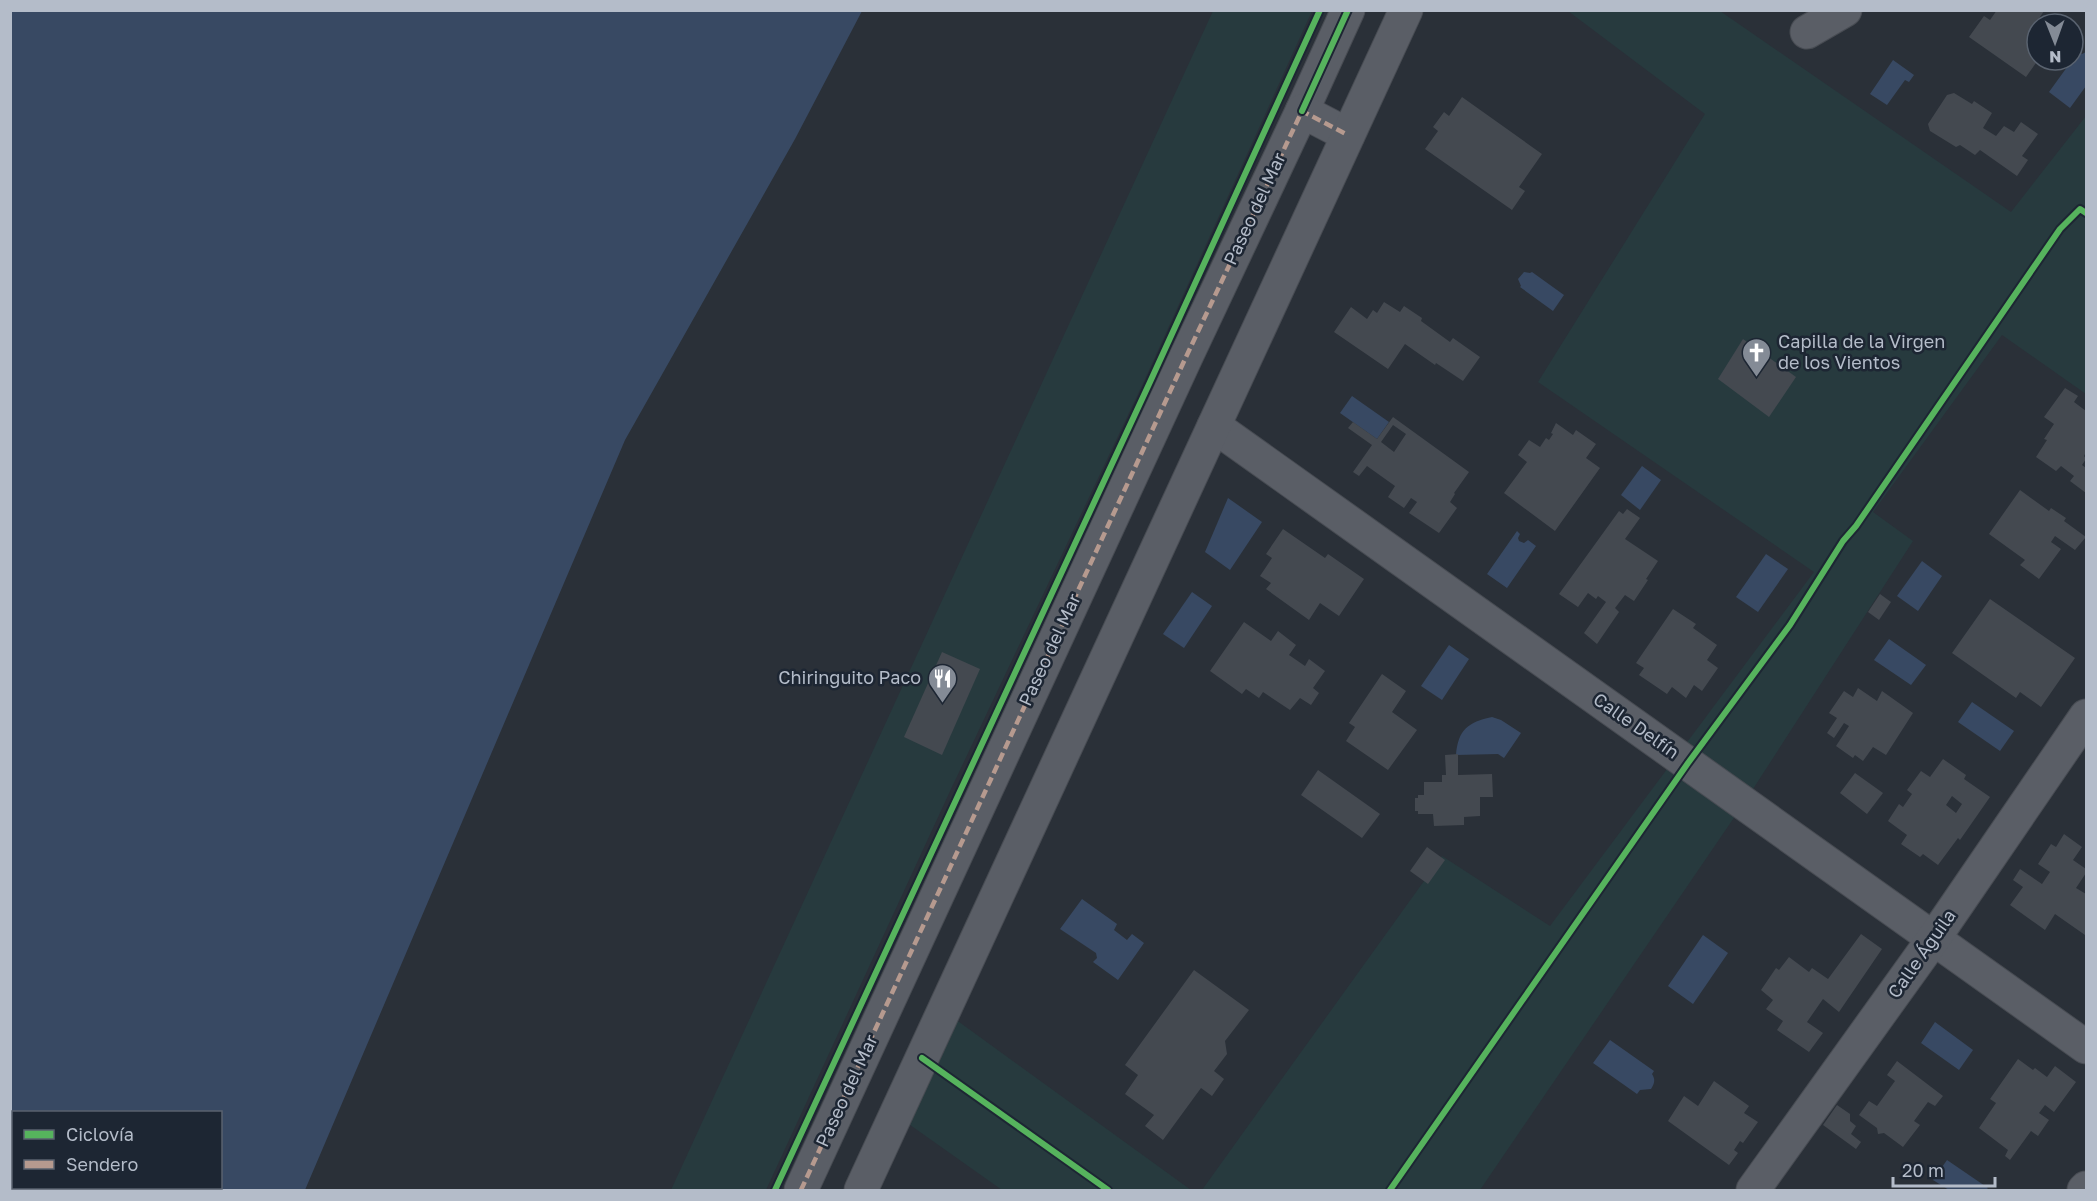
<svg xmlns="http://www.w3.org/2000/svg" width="2097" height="1201" viewBox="0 0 2097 1201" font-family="'Golos Text',sans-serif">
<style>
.green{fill:#273a3e}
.water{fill:#384963;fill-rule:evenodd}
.building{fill:#444950;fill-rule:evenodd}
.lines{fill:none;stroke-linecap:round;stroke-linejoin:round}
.street-casing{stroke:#484c53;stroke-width:35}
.street{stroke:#5a5e66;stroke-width:33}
.quiet{stroke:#b69a8f;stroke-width:4.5;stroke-dasharray:9 4.5;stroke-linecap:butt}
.cycleway-casing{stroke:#1d2633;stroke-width:10}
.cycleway{stroke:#56b35d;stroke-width:6}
.labels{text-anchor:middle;stroke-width:5;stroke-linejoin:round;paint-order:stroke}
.street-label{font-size:18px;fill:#b4bcc9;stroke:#1d2633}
.poi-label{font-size:18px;fill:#b4bcc9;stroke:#1d2633;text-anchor:start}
</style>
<rect width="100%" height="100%" fill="#2a3038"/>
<g class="green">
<path d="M1213,11h99l-167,368 -194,410 -185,401h-95z"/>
<path d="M1568,11h152l291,201 75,-96v278l-84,-59 -129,177 40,29 -169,262 -264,387h-278l240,-334 108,70 264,-354 -276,-190 167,-268z"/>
<path d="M944,1011l247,179h-189l-106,-75z"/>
</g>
<g class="water">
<path d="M10,11h852l-67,128 -170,301 -320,750h-294zM14,1112h206v76h-206z"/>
<path d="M2078,52l4,2 4,-2v34l-16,22 -21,-16z"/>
<path d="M1893,60l21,15 -5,7 -4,-2 -18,25 -17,-11z"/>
<path d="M1524,272l6,1 2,-1 32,23 -11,16 -33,-24 1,-1 -3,-7z"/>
<path d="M1352,396l37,26 -12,17 -37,-26z"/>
<path d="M1642,466l19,14 -21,30 -19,-15z"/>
<path d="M1228,498l34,24 -32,48 -25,-18z"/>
<path d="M1517,531l3,3 -2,4 1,3 5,2 4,-3 8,6 -29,42 -20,-14z"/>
<path d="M1766,554l22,15 -30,43 -22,-15z"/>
<path d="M1922,561l20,15 -24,35 -21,-15z"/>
<path d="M1192,592l20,14 -28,42 -21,-14z"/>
<path d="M1889,639l37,26 -15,20 -37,-25z"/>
<path d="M1449,645l20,14 -27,41 -21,-14z"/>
<path d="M1972,702l42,29 -14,20 -42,-29z"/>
<path d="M1492,717l9,3 20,13 -17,25 -6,-4 -42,1c2,-25 12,-33 36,-38z"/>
<path d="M1082,899l35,25 -3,6 13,10 5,-6 12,9 -26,37 -25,-18 4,-4 -1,-5 -36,-24z"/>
<path d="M1703,935l25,18 -35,51 -25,-18z"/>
<path d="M1935,1022l38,28 -14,20 -38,-27z"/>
<path d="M1610,1040l44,31 -2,3c4,6 2,10 -1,15l-11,1 -3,4 -44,-31z"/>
<path d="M1947,1160l41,28 -2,2h-37l-16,-10z"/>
</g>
<g class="building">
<path d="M1997,10l47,1 -16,24 9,6 1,19 -12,17 -57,-40 15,-21 6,4z"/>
<path d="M1954,93l18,11 2,-3 18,12 -9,15 13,8 8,-10 10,6 7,-10 17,12 -16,22 6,4 -11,16 -37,-26 -5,5 -15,-10 -4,2 -26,-16 -2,-7 19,-29z"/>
<path d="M1462,97l80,57 -23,33 6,4 -13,19 -87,-61 13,-18 -5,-4 11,-15 5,4z"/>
<path d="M1384,302l16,10 4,-6 18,12 -1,3 29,21 3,-4 27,19 -17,24 -27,-18 -1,2 -30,-21 -17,25 -54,-37 17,-25 16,12 6,-9 4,3z"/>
<path d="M1743,339l53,38 -27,40 -51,-38z"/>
<path d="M2065,388l13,8 -4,6 12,9v41l-2,4 2,3 -4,6 4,3v25l-16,-12 4,-5 -13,-10 -5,5 -20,-14 11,-17 -3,-1 10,-15 -10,-7z"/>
<path d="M1393,417l76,55 -15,21 1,1 -5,8 7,6 -18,25 -30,-20 8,-11 -6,-4 -7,10 -16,-11 7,-11 -28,-20 -8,10 -6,-4 19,-27 -24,-17 5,-6 24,17zM1393,425l13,9 -12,18 -13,-10z"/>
<path d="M1556,423l17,12 3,-5 20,14 -10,14 14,10 -45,63 -51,-38 23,-31 -9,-7 11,-15 11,7 6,-9 3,2 4,-6 -2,-1z"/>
<path d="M2020,490l29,21 2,-3 15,10 -2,3 22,16 -11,13 -20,-14 -4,6 10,7 -22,30 -19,-14 5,-5 -36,-26z"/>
<path d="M1627,509l13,9 -15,21 33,22 -12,18 2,1 -14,21 -9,-6 -10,13 4,4 -22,32 -13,-11 22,-31 -8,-6 -2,3 -8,-6 -10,14 -19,-13 60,-83 4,3z"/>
<path d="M1283,529l42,29 3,-4 36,25 -25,37 -19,-13 -11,17 -43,-31 5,-6 -11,-7 12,-18 -6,-4z"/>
<path d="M1880,594l11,8 -12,18 -11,-8z"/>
<path d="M1990,599l85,59 -34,49 -21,-15 -4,6 -64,-45z"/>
<path d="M1673,609l23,15 -3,4 24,17 -10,15 11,8 -16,23 -8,-6 -8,13 -14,-11 -5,7 -28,-19 5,-7 -8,-5z"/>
<path d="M1244,622l27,19 7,-10 18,14 -7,10 16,11 4,-7 16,12 -12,17 6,5 -8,12 -11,-7 -10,12 -27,-18 -4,6 -13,-9 -4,5 -32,-23z"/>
<path d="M942,652l38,17 -38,86 -38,-18z"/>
<path d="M1382,674l24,17 -14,21 25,18 -29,40 -42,-29 9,-14 -6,-4z"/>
<path d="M1858,688l19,13 5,-10 31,22 -27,42 -13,-8 -10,14 -8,-6 -2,3 -17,-12 13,-20 -5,-3 -10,15 -7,-5 10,-15 -8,-5 15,-22 9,6z"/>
<path d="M1458,754v21l34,-1 1,23h-13v19l-16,1v8l-30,1 -1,-12h-15v-3h-3v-13h3v-3h6v-13h18v-7h4l-1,-20z"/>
<path d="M1943,759l23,16 -2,4 26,18 -30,43 -2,-2 -20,27 -15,-11 -3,3 -19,-13 6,-9 -19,-14 11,-17 4,3 9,-13 -5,-4 14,-19 9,6zM1952,796l10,8 -6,9 -10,-8z"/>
<path d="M1318,770l62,44 -18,24 -61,-43z"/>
<path d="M1855,773l28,20 -16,21 -27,-21z"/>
<path d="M2064,834l18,13 -9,13 13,9v4l-10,15 10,6v38l-1,3 -30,-21 -10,16 -35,-25 13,-18 -10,-7 7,-11 22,15 8,-12 -12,-8 13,-20 5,3z"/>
<path d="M1427,847l18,13 -17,24 -18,-13z"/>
<path d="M1861,934l21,15 -43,63 -16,-13 -16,23 16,11 -14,19 -32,-22 6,-9 -17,-12 7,-9 -12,-10 15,-22 3,2 10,-13 20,15 3,-4 16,11z"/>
<path d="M1194,970l55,40 -24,31 2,13 -13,17 10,8 -12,17 -11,-8 -38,52 -18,-14 9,-11 -29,-21 13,-19 -13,-10z"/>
<path d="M2018,1059l15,11 2,-2 12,9 8,-11 21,16 -22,30 -9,-7 -6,8 10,7 -11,16 -7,-5 -21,29 -5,-4 3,-6 -29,-22 17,-25 -6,-4z"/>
<path d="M1897,1061l46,35 -8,10 -7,-4 -14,19 6,4 -17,22 -19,-14 -6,1 -1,-6 -18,-13 10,-14 8,5 18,-25 -8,-6z"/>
<path d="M1714,1081l35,25 -5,7 14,9 -15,21 -3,-2 -6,9 4,3 -9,12 -61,-44 16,-25 14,10z"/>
<path d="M1837,1105l13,9v7l6,5 -5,8 10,8 -5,7 -33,-24z"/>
</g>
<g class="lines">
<defs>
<g id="street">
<path d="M1807,32l38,-22"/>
<path d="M1302,111l46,-101"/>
<path d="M1214,426l872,621"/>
<path d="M801,1190l385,-833 116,-246 46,24"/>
<path d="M861,1190l545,-1180"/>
<path d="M1753,1190l181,-252 152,-222"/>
<path d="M2084,1190l2,-2"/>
</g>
</defs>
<use href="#street" class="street-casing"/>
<use href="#street" class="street"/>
<path class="quiet" d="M801,1190l385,-833 116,-246 46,24"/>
<defs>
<g id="cycleway">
<path d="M1302,111l46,-101"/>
<path d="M922,1058l186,132"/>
<path d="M775,1190l375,-808 170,-372"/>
<path d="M1390,1190l298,-427 102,-138 53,-84 13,-15 204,-297 20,-20 6,4"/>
</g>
</defs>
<use href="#cycleway" class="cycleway-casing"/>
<use href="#cycleway" class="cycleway"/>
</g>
<defs>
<symbol id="church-pin" viewBox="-11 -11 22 30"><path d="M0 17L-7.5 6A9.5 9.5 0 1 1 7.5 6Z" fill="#848b96" stroke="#1d2633"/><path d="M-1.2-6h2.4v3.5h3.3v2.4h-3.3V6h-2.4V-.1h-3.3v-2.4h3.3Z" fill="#fff"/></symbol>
<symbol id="restaurant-pin" viewBox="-11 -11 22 30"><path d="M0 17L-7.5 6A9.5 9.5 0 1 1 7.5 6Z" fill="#848b96" stroke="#1d2633"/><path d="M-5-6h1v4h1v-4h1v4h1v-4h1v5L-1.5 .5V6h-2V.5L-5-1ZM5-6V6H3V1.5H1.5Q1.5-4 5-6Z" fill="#fff"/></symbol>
</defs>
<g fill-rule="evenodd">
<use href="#church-pin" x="1740" y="336" width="33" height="45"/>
<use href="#restaurant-pin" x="926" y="662" width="33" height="45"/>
</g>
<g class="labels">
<g class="street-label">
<text transform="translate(1255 209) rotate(-65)" y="6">Paseo del Mar</text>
<text transform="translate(1050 650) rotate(-65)" y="6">Paseo del Mar</text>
<text transform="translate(1636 726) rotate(35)" y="6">Calle Delfín</text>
<text transform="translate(1922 954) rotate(-55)" y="6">Calle Águila</text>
<text transform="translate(847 1091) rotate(-65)" y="6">Paseo del Mar</text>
</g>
<g class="poi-label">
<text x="1778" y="348">Capilla de la Virgen<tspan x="1778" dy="21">de los Vientos</tspan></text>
<text x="921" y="684" text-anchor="end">Chiringuito Paco</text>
</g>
</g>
<rect width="2097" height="1201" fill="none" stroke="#b4bcc9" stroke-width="24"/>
<rect x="12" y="1111" width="210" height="78" fill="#1d2633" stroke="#59626f" stroke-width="1.5"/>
<rect x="24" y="1130" width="30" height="9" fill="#56b35d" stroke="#59626f" stroke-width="1.5"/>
<text x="66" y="1141" font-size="18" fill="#b4bcc9">Ciclovía</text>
<rect x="24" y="1160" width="30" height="9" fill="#b69a8f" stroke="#59626f" stroke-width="1.5"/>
<text x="66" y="1171" font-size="18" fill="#b4bcc9">Sendero</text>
<g transform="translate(2055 42) rotate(179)"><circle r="28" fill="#1d2633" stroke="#59626f" stroke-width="1.5"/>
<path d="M0-4.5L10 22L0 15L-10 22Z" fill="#848b96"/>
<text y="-9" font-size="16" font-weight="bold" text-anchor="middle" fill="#b4bcc9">N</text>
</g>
<path d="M1893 1177v9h102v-9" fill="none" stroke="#b4bcc9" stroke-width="3"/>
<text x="1902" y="1177" font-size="18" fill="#b4bcc9" stroke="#1d2633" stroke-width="4.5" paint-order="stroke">20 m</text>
</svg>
